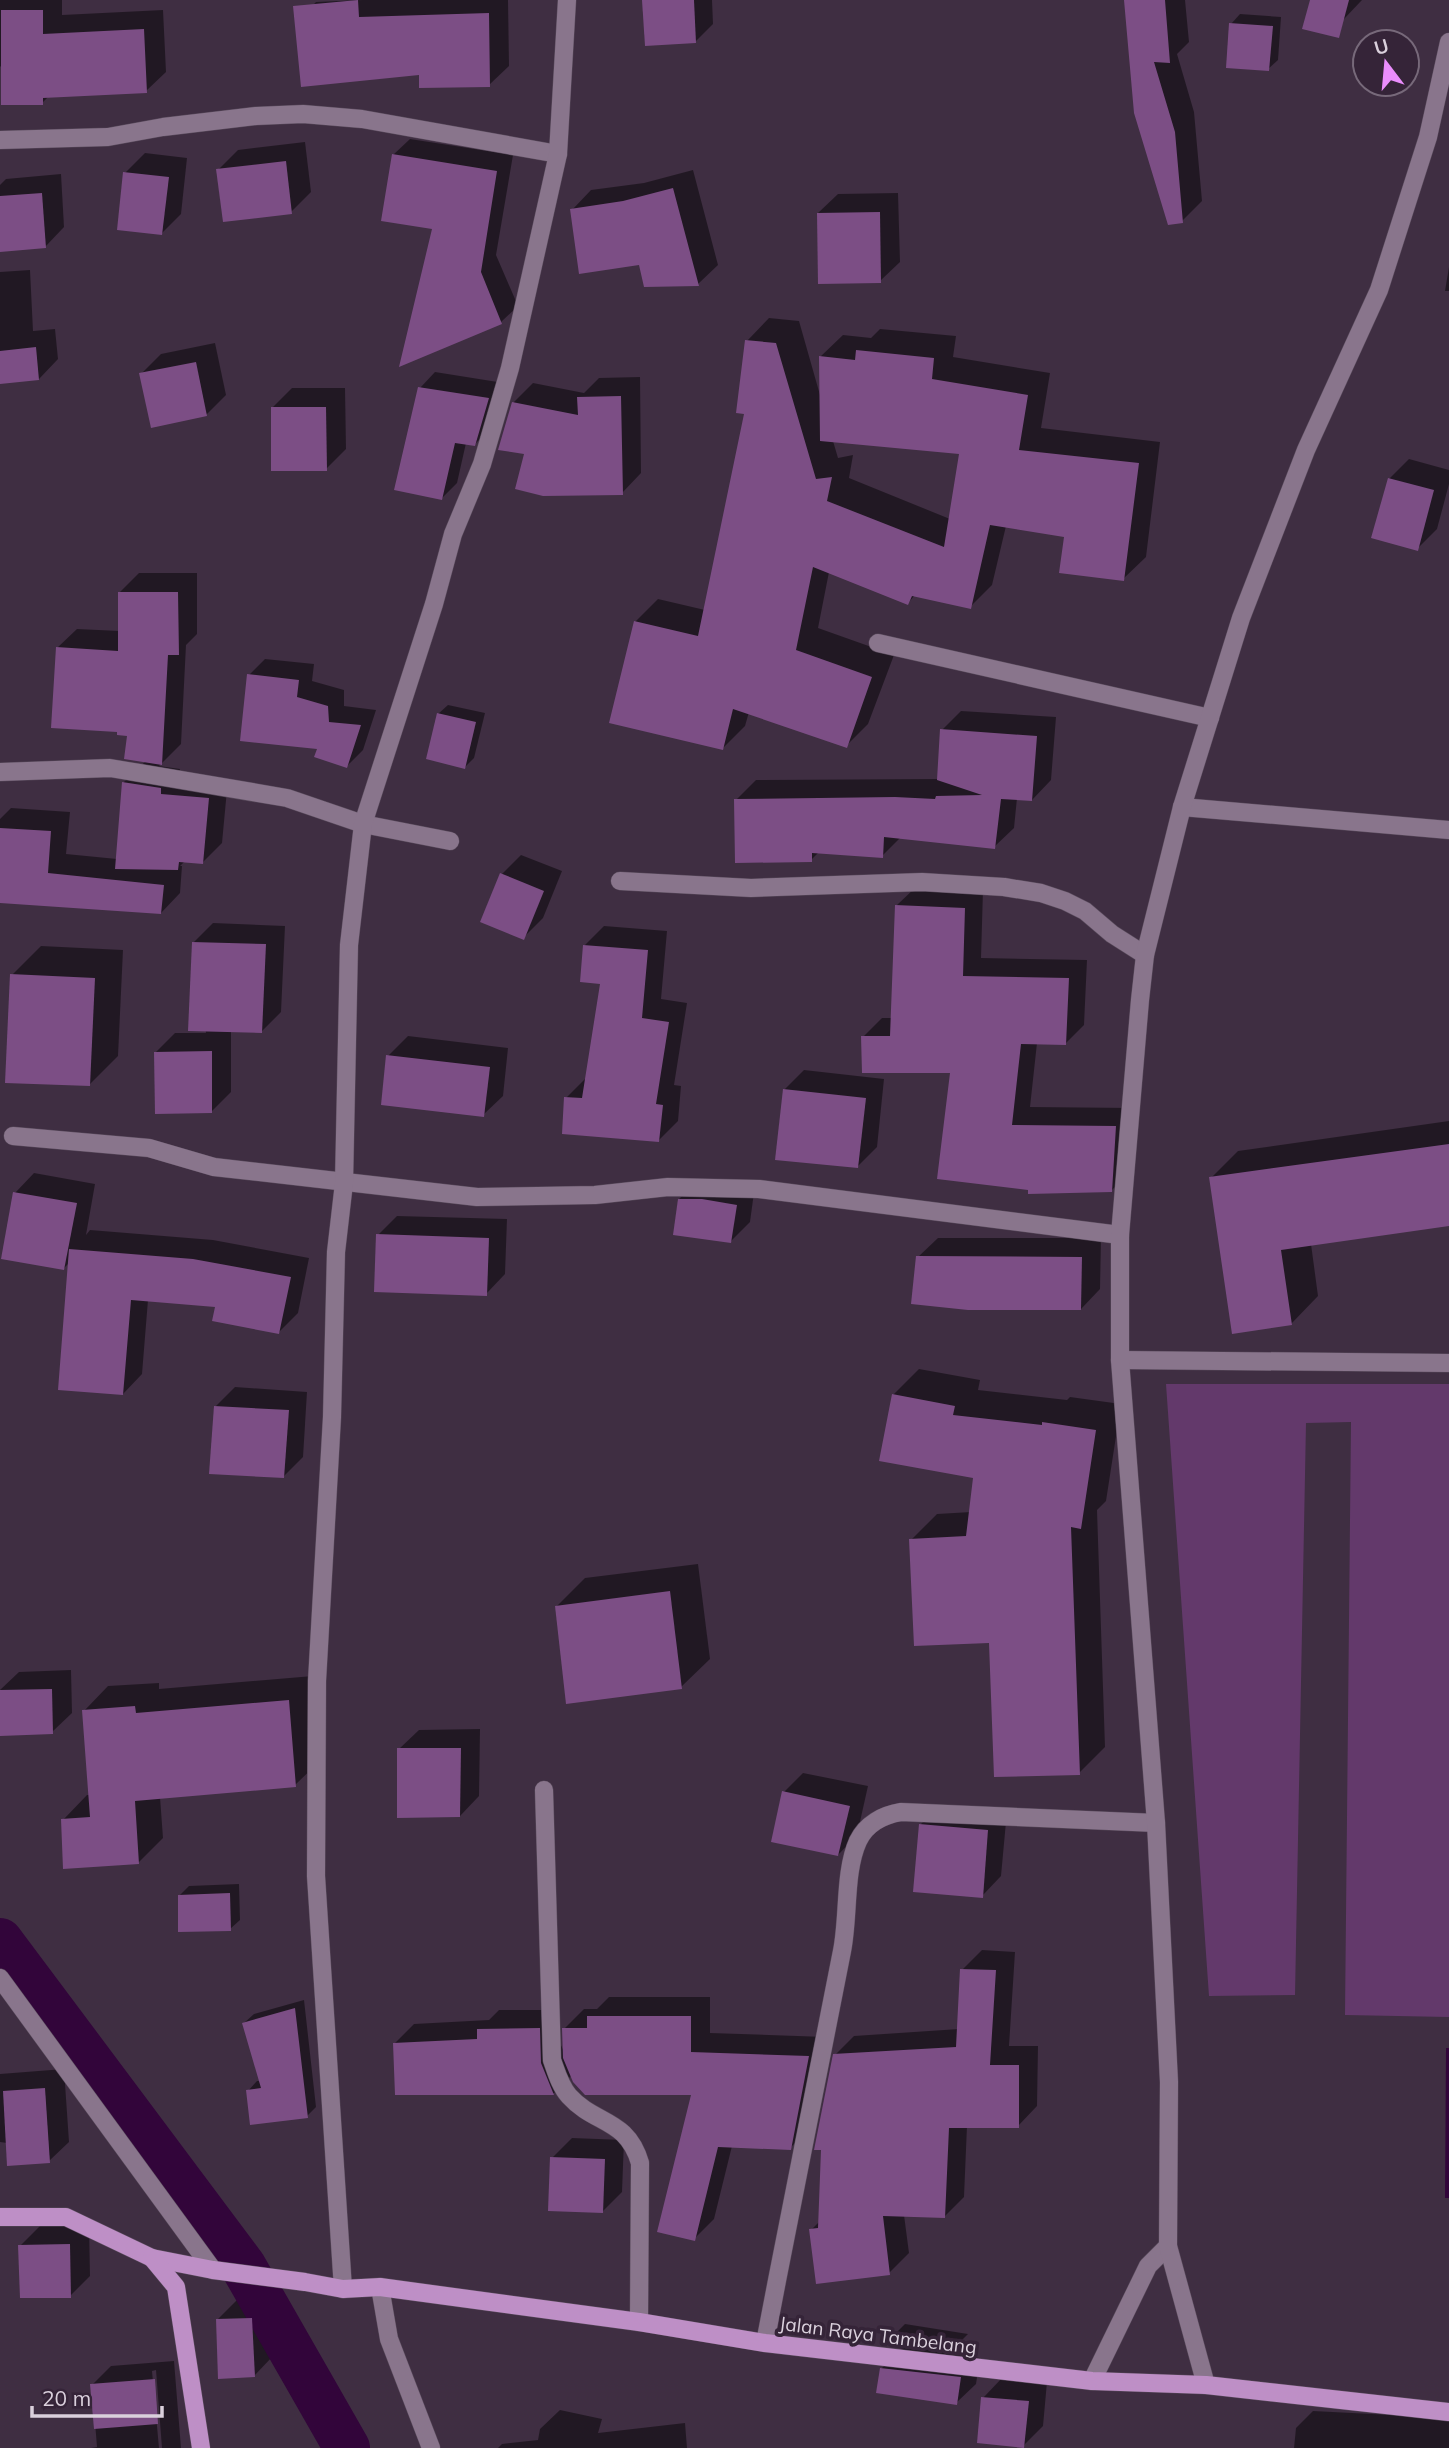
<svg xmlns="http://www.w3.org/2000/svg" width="1449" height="2448" viewBox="0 0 1449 2448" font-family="Mulish,sans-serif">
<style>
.green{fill:#63396b}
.water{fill:#32053a}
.shadow{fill:#0007;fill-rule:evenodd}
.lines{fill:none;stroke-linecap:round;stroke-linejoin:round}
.canal{stroke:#32053a;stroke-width:46}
.building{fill:#7c4e85}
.minor-casing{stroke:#584a5b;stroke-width:19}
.major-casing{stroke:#584a5b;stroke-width:19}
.minor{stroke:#89758c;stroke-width:18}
.major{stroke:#be8fc6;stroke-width:18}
.labels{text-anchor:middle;stroke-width:7;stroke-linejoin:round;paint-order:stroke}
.street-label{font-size:19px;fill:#dad0dc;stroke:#352438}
</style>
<rect width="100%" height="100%" fill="#3f2e42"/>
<path class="green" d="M1166,1384h283v633l-104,-2 6,-593 -45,1 -11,572 -86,1z"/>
<path class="water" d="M1446,2048h3v150h-4z"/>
<g class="shadow">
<path d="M0,0h62v15l101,-5 3,62 -20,19 -97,5 -7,7 -42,-37z"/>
<path d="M362,0h146l1,66 -20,19 -69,-11 -123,-52 19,-20z"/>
<path d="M644,0h68l1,24 -18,18z"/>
<path d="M1126,0h59l4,42 -12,12 17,58 8,89 -20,20z"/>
<path d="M1312,0h50l-19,20z"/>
<path d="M1240,14l41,3 -3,43 -10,9 -37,-45z"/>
<path d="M410,139l103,16 -17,100 22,51 -17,16 -67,-95 -41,-72z"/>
<path d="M305,142l6,50 -20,20 -73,-42 20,-20z"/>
<path d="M145,153l42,5 -6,56 -19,19 -37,-60z"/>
<path d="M693,170l25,95 -20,19 -58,-21 -68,-53 19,-20 53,-7z"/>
<path d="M61,174l3,53 -19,20 -45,3v-65l6,-6z"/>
<path d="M898,193l2,69 -20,19 -62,-68 20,-19z"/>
<path d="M1449,267v24h-4z"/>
<path d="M30,270l3,61 22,-2 3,30 -19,20 -39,4v-111z"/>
<path d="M769,318l30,3 21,74v-38l23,-22 28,3 9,-9 76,7 -3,21 97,16 -9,55 119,14 -14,115 -23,22 -57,-43 -60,-10 -14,59 -22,22 -55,-12 -7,8 -79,-31 -11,56 76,27 -26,69 -22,22 -97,-34 -4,14 -22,22 -88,-126 23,-23 47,11 41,-197 1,-72zM833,441l128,12 -11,66 -101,-41 4,-23 -15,3z"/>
<path d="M215,343l11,52 -19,19 -66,-40 20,-20z"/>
<path d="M435,372l69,11 -14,46 -15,15 -9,-1 -9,40 -15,15 -22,-110z"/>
<path d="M640,377l1,96 -19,20 -96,-41 -12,-50 19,-19 51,10 15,-15z"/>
<path d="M292,388h53l1,61 -20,20 -54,-61z"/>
<path d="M1409,459l40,11v14l-12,45 -20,20 -28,-70z"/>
<path d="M139,573h58v61l-11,11 -5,99 -22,22 21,3 -1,6 49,4 -6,64 -19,19 -18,-1 -5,5h2l-2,27 -19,20 -161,-11v-83l11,-11 59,4 -4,42 51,5 7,-77 22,-21 -18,-27 -71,-86 20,-19 43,2v-39z"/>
<path d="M265,659l49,5 -2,17 32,9v16l32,4 -13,40 -16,16 -98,-91z"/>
<path d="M448,705l37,8 -11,45 -9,9 -27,-53z"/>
<path d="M961,711l95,6 -5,63 -19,20 -15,-2 -3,30 -20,19 -93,-10 -19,19 -63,-4 -8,8 -75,-60 20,-20 182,-1 4,-49z"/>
<path d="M521,855l41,16 -19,47 -20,20 -21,-64z"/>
<path d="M916,887l67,3 -2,68 106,2 -3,65 -19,19 -28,-1 -7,64 104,1 -4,63 -18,19 -82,2 -78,-121 -89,-34 19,-19h10l5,-113z"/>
<path d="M213,923l72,3 -4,86 -19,19 -31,-1v62l-19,19 -56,-59 19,-19h31l-13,-90z"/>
<path d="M604,926l63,5 -6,68 26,4 -13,82 7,1 -3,35 -19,19 -93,-42 20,-20 16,-96 -18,-36z"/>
<path d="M41,946l82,4 -5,106 -29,29 -77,-110z"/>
<path d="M408,1036l100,12 -5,48 -20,19 -95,-59z"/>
<path d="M804,1070l80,9 -7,68 -19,19 -74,-76z"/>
<path d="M1449,1121v103l-138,20 7,52 -27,28 -80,-146 27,-27z"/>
<path d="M34,1173l61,11 -9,51 4,-5 123,10 96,18 -11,55 -19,19 -62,-26 -69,-6 -6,74 -19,20 -53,-132 -6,6 -49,-75z"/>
<path d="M699,1180l56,5 -5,37 -20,20 -51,-43z"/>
<path d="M397,1216l110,3 -2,55 -19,20 -108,-59z"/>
<path d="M938,1238h163l-1,51 -19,20 -163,-52z"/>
<path d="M919,1369l61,11 -2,10 89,10 3,-3 51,7 -15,97 -9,9 8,237 -26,26 -88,-132 -80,-101 26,-26 34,-2 4,-36 -82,-81z"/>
<path d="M235,1387l72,5 -4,65 -19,19 -69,-69z"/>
<path d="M698,1564l12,95 -29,28 -124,-81 28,-28z"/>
<path d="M71,1670l1,43 -20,19 -52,-42 19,-18z"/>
<path d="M313,1676l7,85 -25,24 -135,12 3,41 -24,24 -76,-42 24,-25h3l-6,-84 24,-25 51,-3v6z"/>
<path d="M480,1729l-1,67 -19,20 -61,-67 20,-19z"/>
<path d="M803,1773l65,13 -11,49 -19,20 -54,-63z"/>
<path d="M940,1805l67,6 -6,65 -19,20 -62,-71z"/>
<path d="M239,1884l1,36 -10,9 -50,-34 9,-9z"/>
<path d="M982,1950l33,2 -6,94h29l-1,60 -19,20h-51l-3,71 -19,19 -41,-1 5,38 -20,20 -78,-43 9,-9 15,-166 19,-19 105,-7 3,-59z"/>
<path d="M609,1997h101v36l116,4 -16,91 -20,20 -58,-2 -18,73 -20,20 -1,-145 -121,-19 -18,18h-157l-3,-49 20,-20 75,-4 10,-10h60l1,33 5,11 -1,-25 20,-20h13z"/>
<path d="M304,2000l12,107 -9,9 -59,-25 9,-10h4l-17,-58 10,-9z"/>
<path d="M64,2069l5,73 -20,19 -42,-18 -7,-1v-68z"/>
<path d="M572,2138l52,2 -2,52 -20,20 -50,-54z"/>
<path d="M89,2225l1,51 -20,20 -50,-50 20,-20z"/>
<path d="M271,2299l2,57 -19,20 -37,-56 20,-20z"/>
<path d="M905,2324l63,10 -20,20 32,4 -4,26 -20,19 -75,-34 23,-23 -19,-2z"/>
<path d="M174,2361l7,87h-19l-6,-78 -4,1 7,77h-68l6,-1 -5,-62 19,-19z"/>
<path d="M1002,2378l45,4 -4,44 -20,20 -40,-48z"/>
<path d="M1449,2405v43h-155l2,-20 17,-17 98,5z"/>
<path d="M560,2410l42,9 -4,14 87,-10 2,25h-189l4,-4 36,-4 2,-11z"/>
</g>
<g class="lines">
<path class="canal" d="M0,1941l243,325 104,182"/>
</g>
<g class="building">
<path d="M358,0l1,17 130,-4 1,74 -71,1v-13l-118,12 -8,-81z"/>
<path d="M642,0h52l2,43 -51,3z"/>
<path d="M1124,0h41l5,63 -16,-1 21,70 8,91 -15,2 -34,-112z"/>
<path d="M1310,0h39l-10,38 -37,-9z"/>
<path d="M1,10h42v24l101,-5 3,64 -104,5v7h-42z"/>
<path d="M1229,23l44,3 -4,45 -43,-3z"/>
<path d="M392,154l105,17 -16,101 21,52 -103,43 33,-138 -51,-8z"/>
<path d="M286,161l6,53 -69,8 -7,-53z"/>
<path d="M123,172l46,5 -7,58 -45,-5z"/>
<path d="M673,188l26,98 -55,1 -5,-22 -60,9 -9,-65 53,-8z"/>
<path d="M42,193l4,55 -46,4v-56z"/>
<path d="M880,212l1,71 -63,1 -1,-71z"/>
<path d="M745,340l31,3 40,136 16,-2 -5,24 117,46 15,-93 -139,-13 -1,-85 36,4 1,-10 78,8 -2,21 96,16 -9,55 120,13 -15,118 -65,-8 5,-36 -74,-12 -19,84 -59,-13 -4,9 -95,-38 -17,83 76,27 -25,71 -114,-39 -10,41 -114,-27 25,-102 64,15 46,-222 -8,-1z"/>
<path d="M36,347l3,33 -39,4v-33z"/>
<path d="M196,362l11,54 -56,12 -12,-55z"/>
<path d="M418,387l71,11 -14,48 -20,-3 -13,57 -48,-10z"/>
<path d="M621,396l2,99 -80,1 -28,-7 9,-35 -26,-4 14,-48 66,13 -1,-18z"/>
<path d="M271,407h55l1,64h-56z"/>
<path d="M1388,478l46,12 -16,61 -47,-13z"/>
<path d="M118,592h60l1,63h-11l-6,110 -38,-6 3,-23 -10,-1v-3l-66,-4 5,-81 62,4z"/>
<path d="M247,674l52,6 -2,17 31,9 1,16 32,3 -14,43 -33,-11 3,-8 -77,-8z"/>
<path d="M437,713l39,9 -11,47 -39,-10z"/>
<path d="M940,729l97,7 -5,65 -31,-2 -6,50 -111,-12 -1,21 -71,-5v9l-77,1 -1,-64 161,-2 40,2 1,-3 46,-1 -45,-15z"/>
<path d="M122,782l39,6v6l48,4 -6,66 -24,-2 -1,8 -63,-1z"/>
<path d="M0,828l51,3 -3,42 116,12 -3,29 -161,-11z"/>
<path d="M500,873l44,18 -20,49 -44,-18z"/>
<path d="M895,905l70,3 -2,68 106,2 -3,67 -45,-1 -9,81 104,1 -4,66 -84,2v-4l-91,-11 13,-106h-88l-1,-37h29z"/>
<path d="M192,942l74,2 -4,89 -74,-2z"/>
<path d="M583,945l65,5 -6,68 27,4 -13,82 7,1 -4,37 -97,-8 2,-37 18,1 18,-114 -20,-2z"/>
<path d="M10,974l85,4 -5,108 -85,-3z"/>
<path d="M212,1051v62l-57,1 -1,-62z"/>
<path d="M386,1055l104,12 -6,50 -103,-12z"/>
<path d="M783,1089l83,9 -8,70 -83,-8z"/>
<path d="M1449,1144v82l-168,24 11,75 -60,9 -23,-157z"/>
<path d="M13,1192l64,11 -13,67 -63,-11z"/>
<path d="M678,1199h24l35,6 -6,38 -58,-8z"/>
<path d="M376,1234l113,4 -2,58 -113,-4z"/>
<path d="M69,1249l124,10 98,18 -12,57 -67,-13 3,-14 -84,-7 -8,95 -65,-5z"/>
<path d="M916,1256l166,1 -1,53h-113l-57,-6z"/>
<path d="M892,1394l63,12 -2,9 89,10v-3l54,8 -15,99 -10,-2 9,248 -86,2 -5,-134 -75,3 -5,-107 57,-3 7,-58 -94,-17z"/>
<path d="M214,1406l75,4 -5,68 -75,-4z"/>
<path d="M670,1591l12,98 -116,15 -11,-98z"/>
<path d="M52,1689l1,45 -53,2v-46z"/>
<path d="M289,1700l7,87 -161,14 4,63 -76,5 -2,-50 29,-2 -8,-107 53,-4 1,7z"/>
<path d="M397,1748h64l-1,69 -63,1z"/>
<path d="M782,1791l68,15 -12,50 -67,-14z"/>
<path d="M919,1824l69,6 -5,68 -70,-6z"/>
<path d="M230,1893l1,38 -53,1v-37z"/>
<path d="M960,1969l36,1 -6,95h29v63h-70l-4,90 -62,-2 7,59 -74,9 -7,-55 9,-1 3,-78h-7l19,-96 123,-7z"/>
<path d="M295,2008l13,110 -58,7 -4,-35 15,-2 -19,-65z"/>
<path d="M587,2016h104v36l118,4 -18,94 -73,-3 -23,94 -38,-9 34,-137h-106l-12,-13 -10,-24 -1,-30h25z"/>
<path d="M540,2028l1,35 13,32h-159l-2,-52 84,-4v-10z"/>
<path d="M45,2088l5,75 -43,3 -4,-75z"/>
<path d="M550,2157l55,2 -2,54 -55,-2z"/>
<path d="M70,2244l1,54h-51l-2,-53z"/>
<path d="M252,2318l3,59 -37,2 -2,-60z"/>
<path d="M880,2368l81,9 -4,28 -81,-12z"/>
<path d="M155,2379l3,45 -64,5 -4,-45z"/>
<path d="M981,2397l48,4 -5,47 -47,-5z"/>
</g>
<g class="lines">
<defs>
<g id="minor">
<path d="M0,140l108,-3 55,-10 93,-11 47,-2 59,5 196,35"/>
<path d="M878,643l332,75"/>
<path d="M0,772l110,-4 177,30 76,26 87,17"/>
<path d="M1182,807l267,23"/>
<path d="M620,881l131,7 171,-6 82,5 37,6 24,8 20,10 27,23 33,21"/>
<path d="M13,1136l136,12 65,19 263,30 118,-2 73,-8 91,2 361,46"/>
<path d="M1120,1360l329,3"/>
<path d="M544,1790l8,270c4,11 8,26 17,36 26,29 58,22 71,67l-1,159"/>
<path d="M0,1978l213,292"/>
<path d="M380,2287l9,52 42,109"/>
<path d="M343,2289l-27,-413 1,-195 15,-264 4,-165 8,-69 5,-238 14,-121 71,-220 19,-70 29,-70 28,-96 48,-214 9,-154"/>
<path d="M765,2343c25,-131 51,-262 77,-392 7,-35 2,-79 16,-110 8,-17 25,-26 43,-29l255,11"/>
<path d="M1092,2381l56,-115 20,-20"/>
<path d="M1206,2385l-38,-139 1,-164 -13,-259 -36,-463v-125l20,-235 5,-45 37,-148 59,-189 65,-168 73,-160 49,-153 21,-95"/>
</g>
<g id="major">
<path d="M0,2217h66l86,41 61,12 92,12 38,7 37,-2 259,35 126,21 327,38 114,4 243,27"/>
<path d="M152,2258l24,29 25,161"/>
</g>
</defs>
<use href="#minor" class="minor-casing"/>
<use href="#major" class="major-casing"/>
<use href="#minor" class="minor"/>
<use href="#major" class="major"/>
</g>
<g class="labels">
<g class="street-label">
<text transform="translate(878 2335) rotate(7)" y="7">Jalan Raya Tambelang</text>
</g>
</g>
<g transform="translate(1386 63) rotate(344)"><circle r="33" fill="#352438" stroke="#77697a" stroke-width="2"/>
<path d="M0-5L12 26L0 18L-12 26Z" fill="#ea8dfc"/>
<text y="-10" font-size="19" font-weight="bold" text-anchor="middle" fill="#dad0dc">U</text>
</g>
<path d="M32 2406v10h130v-10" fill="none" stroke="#dad0dc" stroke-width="3.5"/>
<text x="42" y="2406" font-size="21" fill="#dad0dc" stroke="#352438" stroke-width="5" paint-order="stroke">20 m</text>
</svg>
